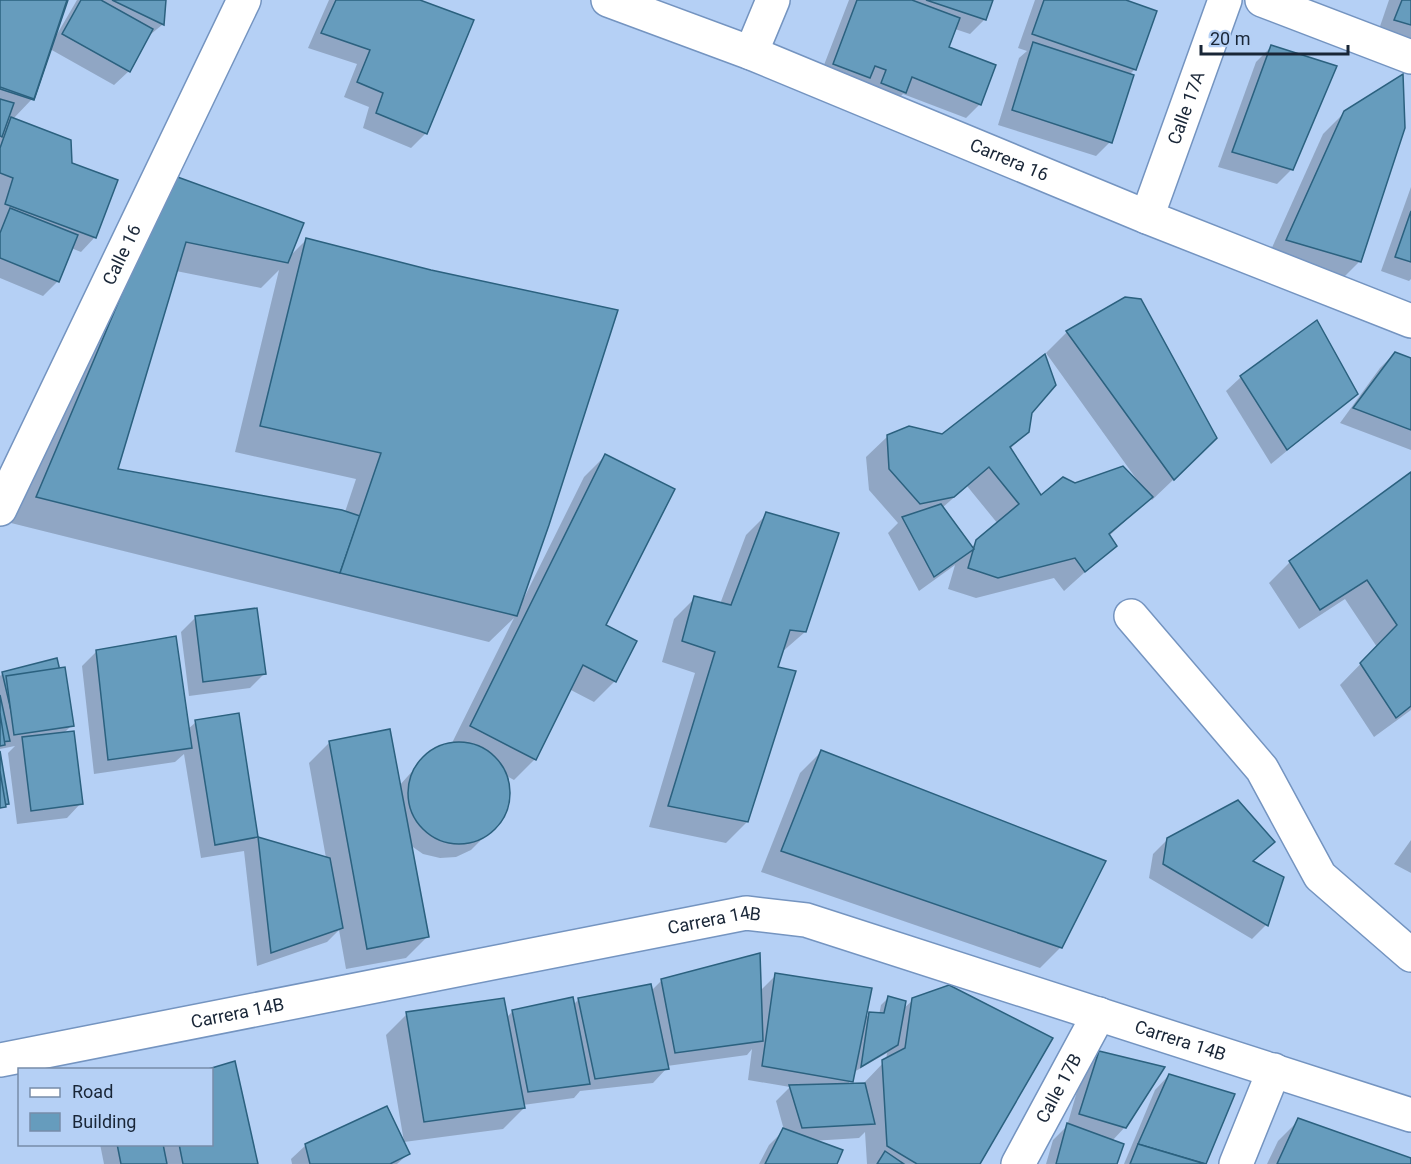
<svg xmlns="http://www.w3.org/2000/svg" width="1411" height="1164" viewBox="0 0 1411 1164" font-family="Roboto,sans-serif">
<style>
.shadow{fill:#0003;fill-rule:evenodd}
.building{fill:#669cbd;stroke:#2b617f;stroke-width:1.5}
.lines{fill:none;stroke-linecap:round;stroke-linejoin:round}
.street-casing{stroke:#7494c0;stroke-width:36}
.street{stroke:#fff;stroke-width:33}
.labels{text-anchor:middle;stroke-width:4.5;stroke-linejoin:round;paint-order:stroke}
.street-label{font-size:18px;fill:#192637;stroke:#b5d0f5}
</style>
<rect width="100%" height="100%" fill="#b5d0f5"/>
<g class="shadow">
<path d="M0,0h66l-10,36 21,-36h87l-2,25 -16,13 -17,33 -15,14 -64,-36 -18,50 -19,20 58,45 24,73 -14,15 -10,-4 -13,33 -15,15 -43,-18z"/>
<path d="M329,0h87l10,133 -15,15 -48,-20 6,-21 -25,-10 13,-33 -49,-16z"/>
<path d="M849,0h142l-6,19 -15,15 -15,-5 -8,19 33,56 -14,14 -63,-24 -13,13 -22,-9 5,-13 -8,-3 -10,10 -36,-14z"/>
<path d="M1035,0h87l13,69 -6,6 -19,67 -14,14 -98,-31 21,-67 8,-7 -9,-3z"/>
<path d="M1389,0h22v51l-36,-10z"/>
<path d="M1271,47l21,122 -15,15 -59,-17 38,-105z"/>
<path d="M1345,112l15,149 -21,21 -73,-21 57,-127z"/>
<path d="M1411,187v92l-2,2 -28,-10z"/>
<path d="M147,203l142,54 18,-18 215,358 2,1 60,-121 21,-21 -1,169 11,56 -21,21 -25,-13 -34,70 -21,21 -9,-5 3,17 -2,16 -8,15 -27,27 -15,7 -16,1 -17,-4 -13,-9 17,92 -21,21 -60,11 -7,-39 -12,12 -70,24 -13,-115 -43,7 -17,-104 -9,8 -81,12 -12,-108 15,-15 90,79 9,-8 41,-8 20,124 69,20 -17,-95 21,-21 69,44 26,-29 26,-12 63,-127 -25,24 -478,-119zM279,270l-44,182 121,27 -11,33 -229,-42 60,-199 85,17z"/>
<path d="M1067,332l128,127 -43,41 -2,-2 -41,38 6,9 -51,46 -10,-13 -78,20 -28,-9 7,-24 -36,26 -31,-58 10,-10 -29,-33 -3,-33 22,-21h54l88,-24 -2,19 -18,18 31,48 34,-12 65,-1 -94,-131zM967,486l31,38 -27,24 -29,-40z"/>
<path d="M1395,353l16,6v91l-71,-27 40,-55z"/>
<path d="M1241,377l115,17 -85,70 -45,-73z"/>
<path d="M1411,474v236l-37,27 -34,-52 37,-38 -32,-48 -46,30 -30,-46 21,-21z"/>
<path d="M767,514l38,118 -23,20 -6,16 -29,154 -21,21 -77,-16 46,-154 -33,-11 12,-43 21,-21 25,6 26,-69z"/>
<path d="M195,618l70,55 -15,15 -61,8 -8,-64z"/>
<path d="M3,673l69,52 -8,8 17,70 -14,15 -50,6 -9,-71 7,-7 -15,3v-73z"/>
<path d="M821,752l240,195 -21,21 -279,-96 39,-99z"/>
<path d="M1168,839l84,23 30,16 -16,47 -14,14 -103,-61 4,-24z"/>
<path d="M1411,840v33l-17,-9z"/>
<path d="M776,975l88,44 6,-5 9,1 2,-10 7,-7 15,11 10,-9 66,164h-112l-2,-32 -6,6 -47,3 23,23h-76l10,-19 15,-15 -8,-29 14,-14 -42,-7 4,-31 -5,6 -80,11v2l-14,15 -73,8 -6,7 -51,7 1,3 -21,21 -99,13 -18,-107 21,-21 99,4 7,-7 60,-6 6,-6 72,-8 11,-11 98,11zM887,1053l-1,7 -24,25h-14l6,-13z"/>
<path d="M1099,1053l26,74 -13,14 4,23h-70l7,-24 14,-14 17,-59z"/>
<path d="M233,1063l24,101h-153l-4,-20h112v-74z"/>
<path d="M1169,1075l64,20 -28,69h-81l31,-74z"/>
<path d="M1299,1120l112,40v4h-144l11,-23z"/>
<path d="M306,1145l102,9 -11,10h-105l-1,-5z"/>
</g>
<g class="building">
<path d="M0,0h68l-34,100 -34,-11z"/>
<path d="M0,0h67l-33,99 -34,-12z"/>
<path d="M81,0h20l52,29 -23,43 -68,-38z"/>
<path d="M112,0h54l-2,25z"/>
<path d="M336,0h84l54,20 -47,114 -51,-21 7,-20 -26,-11 13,-32 -49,-17z"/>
<path d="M857,0h55l48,18 -11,29 47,18 -15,40 -69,-28 -6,16 -25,-10 5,-13 -11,-4 -5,12 -37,-14z"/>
<path d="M926,0h67l-7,20z"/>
<path d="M1044,0h82l31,11 -21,59 -104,-36z"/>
<path d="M1402,0h9v25l-17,-5z"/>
<path d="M1033,42l101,33 -22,68 -100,-33z"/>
<path d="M1271,45l66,21 -44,104 -61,-18z"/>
<path d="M1403,74l2,54 -44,134 -75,-22 58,-129z"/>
<path d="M0,99l14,4 -12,34 -2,-1z"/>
<path d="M11,117l60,23 1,23 46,17 -22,58 -91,-34 8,-26 -13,-5v-25z"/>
<path d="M172,175l132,48 -16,40 -102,-21 -68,227 224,41 18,6 -20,57 -304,-76z"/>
<path d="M10,208l68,27 -19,47 -59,-24v-25z"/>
<path d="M1411,211v51l-16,-5z"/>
<path d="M306,238l125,32 187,40 -69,215 -32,91 -177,-43 41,-120 -121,-27z"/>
<path d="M1125,297l16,2 76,139 -43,42 -108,-149z"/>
<path d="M1317,320l41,74 -71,56 -47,-74z"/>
<path d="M1395,352l16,6v72l-58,-22z"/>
<path d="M1045,354l11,31 -24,28 -3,19 -19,15 31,48 22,-18 12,6 48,-17 30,31 -44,37 8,12 -32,26 -10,-14 -77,20 -30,-10 8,-28 43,-36 -30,-37 -35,30 -34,7 -31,-35 -2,-34 22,-9 33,8z"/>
<path d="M605,454l70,35 -69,136 31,16 -21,41 -33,-17 -47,95 -66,-34z"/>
<path d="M1411,472v234l-15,12 -36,-55 37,-38 -30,-45 -47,30 -31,-49z"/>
<path d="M941,504l33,45 -40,28 -32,-60z"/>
<path d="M766,512l73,21 -33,99 -16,-2 -12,37 18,4 -48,151 -80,-16 47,-154 -33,-11 12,-45 37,9z"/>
<path d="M257,608l9,66 -63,8 -8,-66z"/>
<path d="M176,636l16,112 -84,12 -12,-110z"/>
<path d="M57,658l14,60 -55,14 -14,-60z"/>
<path d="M65,667l9,59 -60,9 -8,-59z"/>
<path d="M0,695l10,46 -10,1z"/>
<path d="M0,713l5,32 -5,1z"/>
<path d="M239,713l19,124 -43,8 -20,-125z"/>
<path d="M390,729l39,208 -62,12 -38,-208z"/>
<path d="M74,731l9,73 -52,7 -9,-74z"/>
<circle cx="459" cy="793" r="51"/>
<path d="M821,750l285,111 -44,87 -281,-97z"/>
<path d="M0,751l9,53 -9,1z"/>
<path d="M0,771l6,36 -6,1z"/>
<path d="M1238,800l37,42 -22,19 31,16 -16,49 -105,-62 4,-26z"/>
<path d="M258,837l72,21 13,70 -72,25z"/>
<path d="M760,953l3,88 -88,12 -14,-74z"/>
<path d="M775,973l97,15 -19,94 -91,-16z"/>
<path d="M651,984l18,85 -74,10 -17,-81z"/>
<path d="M949,985l104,53 -73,126h-63l-30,-18 -5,-86 23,-12 7,-50z"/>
<path d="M888,996l18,5 -8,44 -37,22 8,-55 15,1z"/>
<path d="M573,997l17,87 -62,8 -16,-82z"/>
<path d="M504,998l21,110 -101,14 -18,-110z"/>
<path d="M1099,1051l66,16 -39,61 -47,-14z"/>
<path d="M235,1061l23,103h-75l-4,-20h33v-74h-7z"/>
<path d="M1169,1074l66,20 -29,70 -68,-20z"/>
<path d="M865,1083l10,41 -73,4 -13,-43z"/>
<path d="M387,1106l23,48 -20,10h-80l-5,-20z"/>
<path d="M1298,1118l113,40v6h-134z"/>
<path d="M1067,1123l57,21 -7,20h-61z"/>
<path d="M783,1128l60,22 -6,14h-72z"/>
<path d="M117,1144h46l4,20h-46z"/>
<path d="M1138,1144l67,20h-75z"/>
<path d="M885,1151l19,13h-27z"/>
</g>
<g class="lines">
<defs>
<g id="street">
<path id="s1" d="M608,0l143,53 396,164 264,104"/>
<path d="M1262,0l149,57"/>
<path d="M751,53l22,-53"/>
<path id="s2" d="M1147,217l78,-217"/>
<path id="s3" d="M0,509l244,-509"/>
<path d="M1131,616l131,153 58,107 91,79"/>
<path id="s4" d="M0,1060l746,-147 60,7 605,195"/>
<path id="s5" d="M1018,1164l81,-150"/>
<path d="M1236,1164l38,-94"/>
</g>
</defs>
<use href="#street" class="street-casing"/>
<use href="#street" class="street"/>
</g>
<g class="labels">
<g class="street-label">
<text dy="6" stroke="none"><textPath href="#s2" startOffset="116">Calle 17A</textPath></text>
<text dy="6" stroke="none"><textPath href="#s1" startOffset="432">Carrera 16</textPath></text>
<text dy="6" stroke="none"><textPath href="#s3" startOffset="282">Calle 16</textPath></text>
<text dy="6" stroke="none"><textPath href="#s4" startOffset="728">Carrera 14B</textPath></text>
<text dy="6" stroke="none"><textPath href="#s4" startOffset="242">Carrera 14B</textPath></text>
<text dy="6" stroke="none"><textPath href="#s4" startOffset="1214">Carrera 14B</textPath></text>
<text dy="6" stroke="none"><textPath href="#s5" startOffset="86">Calle 17B</textPath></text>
</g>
</g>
<rect x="18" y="1068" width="195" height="78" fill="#b5d0f5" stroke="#778ca9" stroke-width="1.5"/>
<rect x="30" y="1088" width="30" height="9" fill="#ffffff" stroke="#778ca9" stroke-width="1.5"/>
<text x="72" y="1098" font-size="18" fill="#192637">Road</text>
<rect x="30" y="1113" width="30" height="18" fill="#669cbd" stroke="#778ca9" stroke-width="1.5"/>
<text x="72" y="1128" font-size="18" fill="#192637">Building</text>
<path d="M1201 45v9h147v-9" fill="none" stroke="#192637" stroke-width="3"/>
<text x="1210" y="45" font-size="18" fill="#192637" stroke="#b5d0f5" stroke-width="4.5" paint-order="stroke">20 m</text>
</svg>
